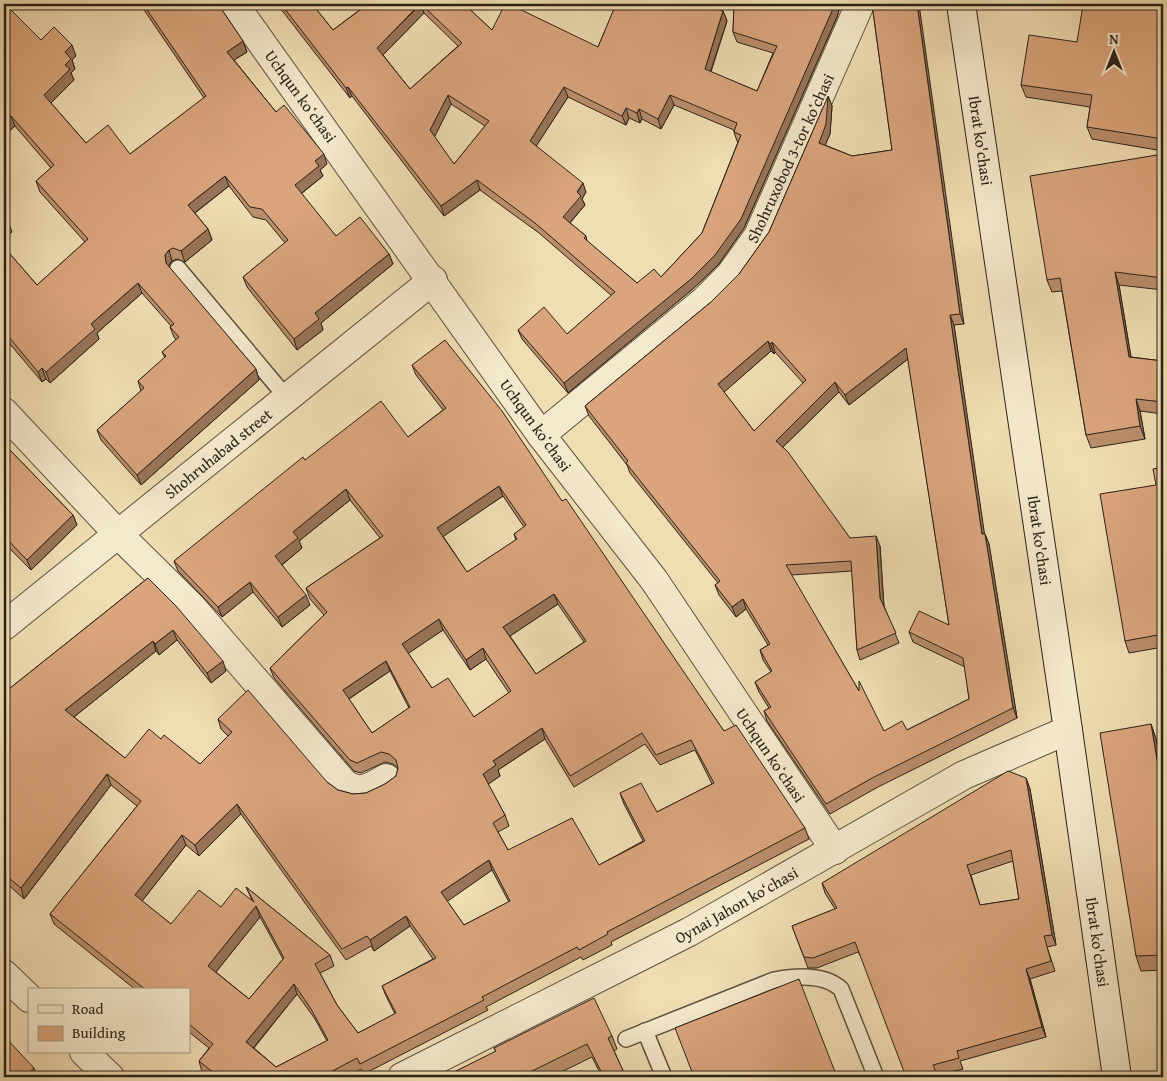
<svg xmlns="http://www.w3.org/2000/svg" width="1167" height="1081" viewBox="0 0 1167 1081" font-family="'Gentium Book Plus',serif">
<style>
.lines{fill:none;stroke-linecap:round;stroke-linejoin:round}
.lane-casing{stroke:#5c513f;stroke-width:18}
.street-casing{stroke:#5c513f;stroke-width:30}
.secondary-casing{stroke:#2a2219;stroke-width:30}
.lane{stroke:#f5e9cd;stroke-width:15}
.street{stroke:#f5e9cd;stroke-width:28}
.secondary{stroke:#f5e9cd;stroke-width:28}
.wall{fill:#bb8e6c;stroke:#2a2219;fill-rule:evenodd}
.shaded-wall{fill:#997458;stroke:#2a2219}
.building{fill:#daa57d;stroke:#2a2219;fill-rule:evenodd}
.labels{text-anchor:middle;stroke-width:4;stroke-linejoin:round;paint-order:stroke}
.street-label{font-size:16px;fill:#2a2219;stroke:#f5e9cd}
</style>
<rect width="100%" height="100%" fill="#f0ddb2"/>
<filter id="stains"><feTurbulence type="fractalNoise" baseFrequency=".004" numOctaves="4"/><feColorMatrix values="0 0 0 0 .2 0 0 0 0 .09 0 0 0 0 .02 0 0 0 .5 -.17"/></filter>
<radialGradient id="worn" r=".72"><stop offset=".6" stop-color="#630" stop-opacity="0"/><stop offset="1" stop-color="#630" stop-opacity=".3"/></radialGradient>
<g class="lines">
<defs>
<g id="lane">
<path d="M178,268l109,130"/>
<path d="M645,1031l19,46"/>
<path d="M626,1039l148,-59c21,-4 50,-7 67,9l35,88"/>
</g>
<g id="street">
<path d="M234,4l307,431 113,145 181,270"/>
<path d="M4,412l114,122 73,72 152,176c15,14 28,5 43,-4"/>
<path d="M541,435l164,-135 25,-25 28,-39 102,-232"/>
<path id="s1" d="M4,626l429,-346"/>
<path d="M4,974l25,24"/>
<path d="M84,1052l26,25"/>
<path id="s2" d="M402,1077l287,-145 275,-157 104,-45"/>
</g>
<g id="secondary">
<path id="s3" d="M961,4l107,726 49,347"/>
</g>
</defs>
<use href="#lane" class="lane-casing"/>
<use href="#street" class="street-casing"/>
<use href="#secondary" class="secondary-casing"/>
<use href="#lane" class="lane"/>
<use href="#street" class="street"/>
<use href="#secondary" class="secondary"/>
</g>
<g class="wall">
<path d="M4,4l37,36 35,16 -4,4 3,9 -4,4 3,7 -23,23 35,40 44,11 74,-56 -64,-94h78l25,37 4,11 -13,8 42,52 51,52 -7,6 3,6 -22,18 35,42 53,18 4,10 -72,59 2,7 -26,20 -50,-63 -4,-10 42,-34 -19,-23 -13,-3 -24,-31 -34,27 13,16 4,11 -27,22 -8,-3 -5,2 -3,4v2l87,102 3,11 -118,105 -40,-45 -4,-10 44,-39 -3,-10 27,-23 -3,-6 14,-12 -2,-3 -4,-10 1,-1 -29,-33 -45,40 2,6 -49,44 -4,-4 -4,3 -38,-45v-90l33,38 48,-43 -45,-50 -4,-11 15,-13 -36,-42 -8,7 -3,-4z"/>
<path d="M277,4h35l21,26 33,-25 -1,-1h99l28,26 106,17 18,-42 -16,-1h99l24,7 4,10 -16,51 46,19 16,-38 -36,-11 -4,-10 1,-28h107l-4,13 -93,211 -26,37 -24,23 -126,105 -46,-54 -4,-9 49,4 45,-38 -73,-63 -59,-43 -36,26 -92,-120 -2,2zM424,13l34,33 -48,43 -27,-34zM568,97l58,28 3,-7 11,5 2,-4 19,10 13,-24 60,25v2l3,9 1,1 -36,91 -41,44 -24,6 -50,-42 -1,-5 -16,-13 15,-18 -3,-6 4,-7 -50,-46zM451,104l34,22 -31,38 -20,-27z"/>
<path d="M872,4l92,320 -10,1 30,209h1l4,10 28,174 -139,69 -48,27 -63,-93 -3,-10 5,-3 -10,-16 -4,-10 16,-10 -8,-12 -3,-10 8,-5 -22,-36 -10,8 -17,-22 -4,-10 3,-2 -88,-110 -3,-8 -38,-49 -4,-10 126,-104 28,-28 30,-42 59,-136 4,10 -2,28 -5,11 27,11 40,-6zM771,351l3,3 1,-2 28,31 -49,48 -30,-39zM908,359l41,266 -40,7 4,10 52,25 4,32 -62,31 -23,1 -25,-40 -68,-116 61,-4 5,79 3,10 39,-17 -15,-37 -4,-60 -30,-8 -67,-91 56,-55 10,13z"/>
<path d="M1163,4v147l-71,-12 -5,-12 3,-20 -64,-10 -5,-12 56,-43 19,-34z"/>
<path d="M1163,154v136l-44,-5 12,72 32,4v53l-23,-3 5,28 -54,9 -5,-13 -24,-144 -10,1 -5,-12z"/>
<path d="M412,365l150,136 162,230 81,97 4,11 -198,103 1,3 -29,15 -2,-3 -95,50 2,3 -124,64 -3,-5 -16,8h-135l-8,-5 -3,-11 10,-13 -20,-16v-42h-53l-82,-66 -4,-10 87,-108 -26,-21 -87,114 -20,-18v-178l3,-3 -3,-7 144,-115 78,93 -15,12 -34,-43 -18,15 -3,-4 -82,66 51,41 36,-19 39,25 28,-28 -7,-7 -3,-10 109,63 11,8 15,4 13,-1 19,-9 11,-8 2,-8 -5,-4 -8,-2 -24,11 -7,-2 -80,-93 -4,-10 54,-53 -14,-16 -4,-11 74,-50 -30,-38 -51,41 3,7 -20,17 28,40 -28,22 -29,-35 -31,25 -44,-46 -4,-10 131,-101 103,-23 35,-27 -27,-35zM503,496l21,31 -10,7 2,6 -49,32 -24,-36zM558,604l26,38 -48,32 -26,-38zM443,630l27,40 16,-11 23,34 -35,24 -42,-29 -24,-35zM390,671l19,37 -37,25 -23,-34zM545,739l29,48 71,-43 15,21 35,-15 17,34 -55,28 -37,-19 4,11 19,37 -44,24 -91,-15 -10,-18 11,-6 -4,-11 -17,-31 12,-8 -2,-6zM241,814l105,146 25,-14 3,5 36,-25 23,33 -51,27 4,10 9,18 -37,19 -21,-28 -17,-32 14,-7 -4,-11 -84,-68 6,13 -31,7 -50,17 -29,-23 44,-56 13,11zM492,870l17,32 -45,23 -17,-24zM260,917l23,42 -34,40 -33,-27zM297,994l18,25 12,22 -51,26 -22,-19z"/>
<path d="M4,444l69,71 4,10 -46,45 -27,-27z"/>
<path d="M1163,467v180l-34,6 -4,-12 31,-156z"/>
<path d="M1151,724l5,15 7,39v192l-22,1 -5,-15z"/>
<path d="M1026,778l4,11 26,156 -9,2 8,24 -25,8 16,58 -86,24 3,8 -26,6 -79,-123 -41,16h-9l-16,-42 43,-17 -10,-16 -3,-10zM1013,861l6,38 -39,6 -9,-30z"/>
<path d="M612,1036l5,13 -3,2 12,26h-24l-10,-20 -41,20h-107l52,-25 -2,-4z"/>
</g>
<g class="shaded-wall">
<path d="M421,4l3,9 -43,44 -4,-9z"/>
<path d="M835,4h6l-4,13 -93,211 -26,37 -24,23 -126,105 -4,-10 151,-128z"/>
<path d="M917,4h2l45,320 -4,-10z"/>
<path d="M723,11l4,10 -19,58 -3,-10z"/>
<path d="M243,41l4,11 -16,10 -4,-10z"/>
<path d="M72,45l4,11 -4,4 3,9 -4,4 3,7 -26,26 -4,-11 21,-30v-13z"/>
<path d="M348,87l4,9 -2,2 -4,-10z"/>
<path d="M564,87l4,10 -35,54 -3,-10z"/>
<path d="M448,95l3,9 -18,36 -3,-10z"/>
<path d="M670,95l4,10 -13,24 -3,-10z"/>
<path d="M828,96l4,10 -2,28 -8,19 -3,-10z"/>
<path d="M626,108l3,10 -3,7 -4,-9z"/>
<path d="M639,109l3,10 -2,4 -3,-10z"/>
<path d="M11,116l4,10 -8,7 -3,-9v-2z"/>
<path d="M324,154l3,10 -7,6 3,6 -25,20 -3,-11 20,-24z"/>
<path d="M225,176l4,10 -37,29 -4,-10z"/>
<path d="M477,180l3,10 -36,26 -3,-10z"/>
<path d="M583,183l3,9 -4,7 3,6 -19,22 -3,-10z"/>
<path d="M8,221l4,11 -8,7v-14z"/>
<path d="M208,229l4,11 -27,22 -4,-11z"/>
<path d="M169,250l3,11 -3,4v9l-3,-11 -1,-8z"/>
<path d="M389,254l4,10 -72,59 2,7 -26,20 -3,-11 21,-26z"/>
<path d="M1115,272l4,13 14,85 -4,-13z"/>
<path d="M138,283l4,10 -45,40 2,6 -49,44 -4,-11 45,-48z"/>
<path d="M950,315l4,10 32,219 -4,-10z"/>
<path d="M768,341l3,10 -49,43 -4,-10z"/>
<path d="M772,342l3,10 -1,2 -4,-10z"/>
<path d="M906,348l3,10 -60,47 -4,-10z"/>
<path d="M42,368l4,11 -4,3 -4,-10z"/>
<path d="M256,369l3,11 -118,105 -4,-10z"/>
<path d="M835,382l4,10 -60,59 -3,-10z"/>
<path d="M1136,399l4,12 5,28 -5,-13z"/>
<path d="M499,486l4,10 -62,42 -4,-10z"/>
<path d="M346,489l4,11 -51,41 3,7 -23,19 -4,-11 18,-24z"/>
<path d="M73,515l4,10 -46,45 -4,-10z"/>
<path d="M985,534l4,10 28,174 -4,-10z"/>
<path d="M876,536l4,10 4,62 -4,-10z"/>
<path d="M250,582l3,10 -31,25 -4,-10z"/>
<path d="M554,594l4,10 -51,34 -4,-11z"/>
<path d="M306,595l4,10 -28,22 -4,-10z"/>
<path d="M743,599l3,10 -10,8 -4,-10z"/>
<path d="M439,619l4,11 -37,25 -4,-11z"/>
<path d="M173,630l4,10 -18,15 -4,-11z"/>
<path d="M153,641l3,10 -87,70 -4,-11z"/>
<path d="M483,648l3,11 -16,11 -4,-10z"/>
<path d="M223,661l3,10 -15,12 -4,-10z"/>
<path d="M386,661l4,10 -43,29 -4,-10z"/>
<path d="M1151,724l5,15 7,39v17z"/>
<path d="M542,728l3,11 -47,31 2,6 -13,9 -4,-11 10,-13z"/>
<path d="M107,774l4,11 -87,114 -3,-11z"/>
<path d="M1026,778l4,11 26,156 -4,-10z"/>
<path d="M237,804l4,10 -42,42 -4,-11z"/>
<path d="M182,835l4,10 -47,60 -4,-10z"/>
<path d="M489,860l3,10 -47,33 -4,-11z"/>
<path d="M256,906l4,11 -48,60 -4,-11z"/>
<path d="M406,916l4,10 -36,25 -4,-11z"/>
<path d="M1026,969l4,10 16,58 -4,-10z"/>
<path d="M294,984l3,10 -47,58 -4,-10z"/>
<path d="M34,1068l4,9h-14z"/>
</g>
<g class="building">
<path d="M4,4h1l36,36 13,-13 18,18 -7,7 6,7 -6,6 5,4 -26,26 42,48 22,-18 22,29 76,-58 -63,-92h75l25,37 -16,11 49,60 8,-7 40,49 -9,7 4,5 -24,19 41,51 24,-19 29,37 -74,59 4,6 -25,20 -51,-62 45,-37 -26,-31 -12,-2 -25,-31 -37,29 20,24 -27,22 -8,-3 -4,2 -4,5 1,8 90,106 -119,106 -40,-45 47,-42 -6,-7 28,-25 -4,-4 17,-15 -9,-10 4,-3 -36,-41 -47,41 4,5 -49,43 -4,-4 -4,4 -34,-41v-84l33,38 51,-46 -52,-58 18,-16 -43,-49 -7,6z"/>
<path d="M281,4h31l21,26 35,-26h52l-43,44 33,41 52,-46 -41,-39h43l28,26 13,-26h4l89,43 18,-43h83l24,7 -18,58 52,22 20,-45 -44,-14 1,-28h101l-94,215 -26,36 -24,24 -127,104 -46,-53 26,-23 23,27 48,-42 -80,-69 -58,-43 -36,26 -93,-119 -2,1zM564,87l58,29 4,-8 11,5 2,-4 19,10 12,-24 67,28 -3,9 7,3 -39,98 -41,44 -7,-8 -17,14 -53,-45 2,-2 -23,-19 18,-21 -4,-4 6,-9 -53,-42zM448,95l41,26 -35,43 -24,-34z"/>
<path d="M872,4h45l43,310 -10,1 32,219h3l28,174 -139,69 -48,27 -62,-93 7,-4 -16,-25 17,-11 -12,-21 10,-6 -27,-45 -11,8 -17,-22 5,-4 -94,-118 2,-2 -43,-55 126,-104 28,-28 30,-42 59,-136 -2,28 -7,19 33,13 40,-6zM768,341l2,3 2,-2 34,38 -52,51 -36,-47zM906,348l43,277 -30,-14 -10,21 54,26 6,41 -62,31 -5,-9 -18,10 -25,-50v10l-73,-126 65,-4 6,89 39,-17 -16,-35 -4,-62 -26,2 -62,-86 -12,-11 59,-59 10,13z"/>
<path d="M1096,4h67v135l-76,-12 5,-32 -71,-10 8,-50 48,7 6,-37 13,3z"/>
<path d="M1163,154v124l-48,-6 14,85 34,4v41l-27,-3 4,27 -54,9 -26,-157 -13,2 -17,-104z"/>
<path d="M4,216l4,5 -4,4z"/>
<path d="M445,340l57,71 60,90 4,-2 158,232 12,-6 69,103 -198,104 1,2 -29,16 -2,-3 -95,50 2,3 -124,64 -3,-6 -36,19h-102l-20,-16 14,-17 -24,-20v-34h-43l-96,-76 91,-113 -34,-27 -86,114 -17,-14v-171l5,-6 -5,-4 144,-115 28,28 47,55 -16,12 -34,-43 -18,14 -2,-3 -88,69 60,48 24,-29 12,10 3,-4 36,29 32,-32 -14,-13 30,-29 79,92 11,8 15,4 13,-1 19,-9 11,-8 2,-8 -2,-8 -7,-6 -8,-2 -24,11 -7,-3 -80,-92 57,-56 -21,-24 77,-52 -37,-47 -53,43 5,6 -23,18 31,39 -28,22 -28,-35 -32,25 -44,-46 129,-104 2,3 76,-59 27,36 38,-29 -34,-43zM499,486l27,39 -12,9 3,5 -50,33 -30,-44zM554,594l32,47 -50,33 -33,-47zM439,619l27,41 17,-12 28,43 -37,26 -26,-39 -16,10 -30,-44zM386,661l24,46 -38,26 -29,-43zM542,728l28,48 72,-43 14,22 35,-15 23,43 -57,29 -16,-29 -21,10 25,48 -46,24 -27,-47 -64,32 -15,-27 12,-8 -22,-41 13,-9 -3,-4zM237,804l105,145 25,-13 3,4 36,-24 30,42 -54,28 14,27 -38,20 -21,-28 -22,-41 15,-9 -84,-68 8,15 -18,-14 -15,19 -22,-17 -28,34 -36,-29 47,-60 13,10zM489,860l21,41 -46,24 -23,-33zM256,906l28,52 -35,41 -41,-33zM294,984l17,25 17,31 -52,27 -30,-25z"/>
<path d="M4,444l69,71 -46,45 -23,-24z"/>
<path d="M1163,467v101h-1l1,10v56l-38,7 -25,-147 56,-9 -3,-16z"/>
<path d="M1151,724l12,71v160l-27,1 -36,-223z"/>
<path d="M1008,771l18,7 26,157 -8,1 7,25 -25,8 16,58 -85,24 2,7 -26,7 5,12h-32l-51,-135 -42,16 -9,-1 -12,-31 45,-18 -15,-25zM1011,850l8,49 -39,6 -13,-40z"/>
<path d="M799,979l38,98h-143l-19,-49z"/>
<path d="M594,998l18,38 -4,2 18,39h-22l-17,-33 -57,28 2,5h-88l52,-26 -2,-3z"/>
<path d="M4,1036l30,32 -10,9h-20z"/>
</g>
<g class="labels">
<g class="street-label">
<text transform="translate(301 96) rotate(54)" y="6">Uchqun koʻchasi</text>
<text dy="6" stroke="none"><textPath href="#s3" startOffset="138">Ibrat ko'chasi</textPath></text>
<text transform="translate(790 158) rotate(-65)" y="6">Shohruxobod 3-tor koʻchasi</text>
<text transform="translate(536 425) rotate(54)" y="6">Uchqun koʻchasi</text>
<text dy="6" stroke="none"><textPath href="#s1" startOffset="275">Shohruhabad street</textPath></text>
<text dy="6" stroke="none"><textPath href="#s3" startOffset="542">Ibrat ko'chasi</textPath></text>
<text transform="translate(771 755) rotate(56)" y="6">Uchqun koʻchasi</text>
<text dy="6" stroke="none"><textPath href="#s2" startOffset="376">Oynai Jahon ko‘chasi</textPath></text>
<text dy="6" stroke="none"><textPath href="#s3" startOffset="948">Ibrat ko'chasi</textPath></text>
</g>
</g>
<rect width="1167" height="1081" fill="none" stroke="#f0ddb2" stroke-width="20"/>
<rect x="5" y="5" width="1157" height="1071" fill="none" stroke="#2a2219" stroke-width="2.5"/>
<rect x="10" y="10" width="1147" height="1061" fill="none" stroke="#2a2219"/>
<rect x="28" y="988" width="162" height="65" fill="#f5e9cd" stroke="#a49985"/>
<rect x="38" y="1005" width="25" height="8" fill="#f5e9cd" stroke="#a49985"/>
<text x="72" y="1014" font-size="15" fill="#2a2219">Road</text>
<rect x="38" y="1026" width="25" height="15" fill="#daa57d" stroke="#a49985"/>
<text x="72" y="1038" font-size="15" fill="#2a2219">Building</text>
<g transform="translate(1114 52)" stroke="#f5e9cd" stroke-width="4" paint-order="stroke">
<path d="M0-4L9 19L0 12L-9 19Z" fill="#2a2219"/>
<text y="-8" font-size="14" font-weight="bold" text-anchor="middle" fill="#2a2219">N</text>
</g>
<rect width="100%" height="100%" filter="url(#stains)"/>
<rect width="100%" height="100%" fill="url(#worn)"/>
</svg>
